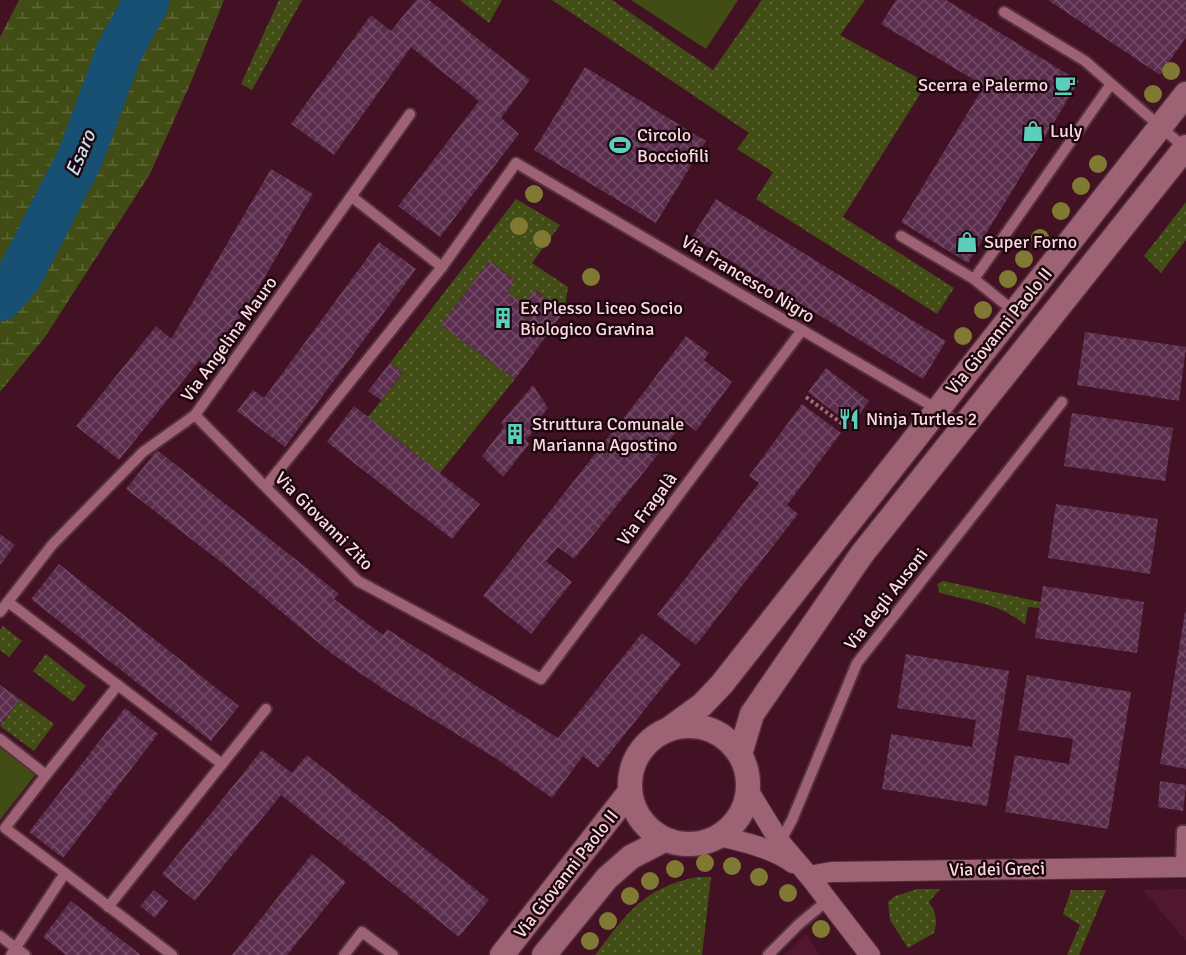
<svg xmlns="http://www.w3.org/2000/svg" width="1186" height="955" viewBox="0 0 1186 955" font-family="Signika,sans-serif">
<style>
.built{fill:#51172e}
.grass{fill:url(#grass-dots)}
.wetland{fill:url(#wetland-marsh)}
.garden{fill:#414d15}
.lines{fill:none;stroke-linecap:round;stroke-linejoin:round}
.river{stroke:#175073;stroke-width:46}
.building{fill:url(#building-cross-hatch)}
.service-casing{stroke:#56303c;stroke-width:14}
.minor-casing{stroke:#56303c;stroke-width:22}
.tertiary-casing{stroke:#56303c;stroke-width:27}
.path{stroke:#986d7b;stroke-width:4;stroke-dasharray:3 3;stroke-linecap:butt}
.service{stroke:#9d6274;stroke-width:10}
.minor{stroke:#9d6274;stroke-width:20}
.tertiary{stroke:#9d6274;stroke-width:24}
.tree{fill:#7f7933}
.labels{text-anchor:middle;stroke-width:5;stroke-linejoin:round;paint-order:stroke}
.poi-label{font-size:18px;fill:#fcd9e2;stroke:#1c070e;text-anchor:start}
.street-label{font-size:18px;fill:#fcd9e2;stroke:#1c070e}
.water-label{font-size:20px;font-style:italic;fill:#c9dff0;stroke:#1c070e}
</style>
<defs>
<pattern id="grass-dots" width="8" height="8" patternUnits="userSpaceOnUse" patternTransform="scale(1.5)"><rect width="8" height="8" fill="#414d15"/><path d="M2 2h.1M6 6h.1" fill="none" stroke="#5d6637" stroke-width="1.8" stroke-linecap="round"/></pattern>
<pattern id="wetland-marsh" width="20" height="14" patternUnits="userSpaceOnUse" patternTransform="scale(1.5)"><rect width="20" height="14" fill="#414d15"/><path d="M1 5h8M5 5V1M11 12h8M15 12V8" fill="none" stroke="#5d6637"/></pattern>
<pattern id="building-cross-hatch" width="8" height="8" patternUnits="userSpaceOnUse" patternTransform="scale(1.5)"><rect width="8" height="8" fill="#5b2d4c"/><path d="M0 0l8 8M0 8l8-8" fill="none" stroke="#734b66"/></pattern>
</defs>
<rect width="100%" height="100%" fill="#431124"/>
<g class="built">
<path d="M1186,889v52l-43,-51z"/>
<path d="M806,933l14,22h-36z"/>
</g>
<g class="grass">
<path d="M279,0h23l-50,90 -11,-6z"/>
<path d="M460,0h42l-13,23z"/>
<path d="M552,0h60l101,70 49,-70h103l-25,35 87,48 -84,134 111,71 -17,26 -181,-115 17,-27 -36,-23 12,-16z"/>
<path d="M516,199l44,26 -28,38 36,24 -4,24 -29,-21 -11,14 -17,-12 8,-12 -26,-19 -48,64 74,54 -75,94 -72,-56 35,-44 -13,-10z"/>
<path d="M1186,202v38l-25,33 -17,-17z"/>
<path d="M943,581l98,21 -1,6 -12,-1 -3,18c-23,-21 -55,-24 -85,-32l-3,-9z"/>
<path d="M3,626l19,15 -13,16 -9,-7v-20z"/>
<path d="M46,654l40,32 -13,16 -40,-31z"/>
<path d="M20,699l34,25 -20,27 -34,-25z"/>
<path d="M698,877h13l-9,78h-107c32,-41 48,-68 103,-78z"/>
<path d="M918,889h22l-11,13c7,11 9,18 5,31l-26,15 -18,-28 -2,-18 7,-6z"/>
<path d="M1071,890h35l-27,65h-12l13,-30 -17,-11z"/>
</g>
<path class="wetland" d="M19,0h205l-33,82 -41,92 -105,163 -45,55v-355z"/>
<g class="garden">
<path d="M631,0h107l-32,49z"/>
<path d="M0,746l36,28 -36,46z"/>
</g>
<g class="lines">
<path class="river" d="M0,298l20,-23 60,-117 39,-106 28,-52"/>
</g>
<g class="building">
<path d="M416,0h13l101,80 -29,38 18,16 -79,103 -42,-31 81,-105 -68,-54 -77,108 -43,-31 80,-109 20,16z"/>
<path d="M896,0h50l133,81 -111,182 -67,-41 83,-136 -103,-62z"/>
<path d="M1048,0h138v37l-26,38z"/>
<path d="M585,67l121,74 -50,82 -122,-73z"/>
<path d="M271,169l42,25 -102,175 -12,-8 -80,99 -43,-34 80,-100 15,13z"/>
<path d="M716,199l230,142 -23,38 -231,-142z"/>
<path d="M379,242l37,27 -131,178 -48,-36 16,-21 11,8z"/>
<path d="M489,261l26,19 -8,12 17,12 10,-14 30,21 -49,68 -74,-54z"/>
<path d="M1085,332l101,15 -7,54 -102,-16z"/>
<path d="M686,336l23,17 -5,7 28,22 -36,49 -12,-9 -110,137 -16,-12 -12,14 26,21 -41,52 -48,-38 161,-204z"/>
<path d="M390,363l13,10 -22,27 -13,-9z"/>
<path d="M826,368l43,33 -18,24 -43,-33z"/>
<path d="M533,385l15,23 -13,16 2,4 -11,11 3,5 -26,33 -21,-21 22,-29 -3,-4z"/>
<path d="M802,404l39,29 -54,72 11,9 -102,131 -39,-30 102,-132 -10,-7z"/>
<path d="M354,406l126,98 -28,35 -125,-97z"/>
<path d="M1072,413l101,15 -8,53 -101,-15z"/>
<path d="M157,450l156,123 26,21 -5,5 49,36 4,-6 171,109 84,-105 39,31 -83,104 -15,-12 -31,42 -55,-39 -112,-69 -53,-36 -102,-85 -104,-80z"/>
<path d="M1056,504l102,15 -8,55 -102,-16z"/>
<path d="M0,534l15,11 -15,20z"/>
<path d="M59,564l180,142 -28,35 -180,-142z"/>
<path d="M1043,586l101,16 -7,51 -102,-15z"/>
<path d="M1185,612h1v157l-26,-5z"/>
<path d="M906,654l103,17 -22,135 -105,-17 9,-55 81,13 4,-27 -79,-12z"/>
<path d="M1027,675l104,17 -23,137 -103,-17 10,-57 54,9 4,-25 -55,-9z"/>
<path d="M0,685l20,14 -20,26z"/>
<path d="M125,708l33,26 -95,124 -34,-26z"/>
<path d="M262,750l30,23 15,-18 182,145 -30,37 -178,-142 -86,106 -33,-27z"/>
<path d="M1160,781l26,4 -3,26 -25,-4z"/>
<path d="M312,854l34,28 -59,73h-55z"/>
<path d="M154,890l14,11 -13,17 -15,-12z"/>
<path d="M71,901l70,54h-75l-23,-18z"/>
</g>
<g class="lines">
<defs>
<g id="service">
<path d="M1004,12l81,49 100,87"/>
<path d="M352,197l90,70"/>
<path d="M901,236l73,43 41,33"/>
<path d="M974,279l137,-195"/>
<path d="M195,415l163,166 183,98 261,-349"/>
<path d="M266,486l176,-219 74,-104 421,246 26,18"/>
<path d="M8,602l214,162"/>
<path d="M0,612l52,-67 91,-93 52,-37 215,-301"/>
<path d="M0,739l46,36 -41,53 60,45 -54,82"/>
<path d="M46,775l72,-90"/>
<path d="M780,842l12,-22 65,-157 205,-261"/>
<path d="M1181,867l1,-36h4"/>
<path d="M65,873l107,82"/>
<path d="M108,907l158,-198"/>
<path d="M0,936l25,19"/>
<path d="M344,955l18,-23 31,23"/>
<path d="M768,955l31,-31 29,-24"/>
</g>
<g id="minor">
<path d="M748,790l32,52 29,34 61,79"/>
<path d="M719,836c25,6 53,12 74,27"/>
<path d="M809,876l22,-4 355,-5"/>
</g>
<g id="tertiary">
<circle cx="689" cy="785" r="59"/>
<path d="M669,729l33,-24 20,-21 464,-590"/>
<path d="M740,754l12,-40 110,-160 324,-407"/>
<path d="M502,955l127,-162"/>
<path d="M544,955l63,-77 24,-21 33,-17"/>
</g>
</defs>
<use href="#service" class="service-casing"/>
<use href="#minor" class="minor-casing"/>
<use href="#tertiary" class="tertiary-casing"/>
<path class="path" d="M806,397l42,31"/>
<use href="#service" class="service"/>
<use href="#minor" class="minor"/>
<use href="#tertiary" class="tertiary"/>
</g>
<g class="tree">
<circle cx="1171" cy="71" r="9"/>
<circle cx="1153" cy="94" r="9"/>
<circle cx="1098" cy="164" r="9"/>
<circle cx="1081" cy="186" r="9"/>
<circle cx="534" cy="194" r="9"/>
<circle cx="1061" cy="211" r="9"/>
<circle cx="519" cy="226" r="9"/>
<circle cx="1040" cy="238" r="9"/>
<circle cx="542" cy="239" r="9"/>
<circle cx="1024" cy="259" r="9"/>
<circle cx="591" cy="277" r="9"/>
<circle cx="1008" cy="279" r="9"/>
<circle cx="983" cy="310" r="9"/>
<circle cx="963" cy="336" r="9"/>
<circle cx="705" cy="863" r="9"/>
<circle cx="732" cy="866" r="9"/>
<circle cx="675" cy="869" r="9"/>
<circle cx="759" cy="877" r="9"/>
<circle cx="650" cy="881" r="9"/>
<circle cx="788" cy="893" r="9"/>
<circle cx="630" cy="896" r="9"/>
<circle cx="608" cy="921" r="9"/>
<circle cx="821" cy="929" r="9"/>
<circle cx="590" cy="941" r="9"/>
</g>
<defs>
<symbol id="cafe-bare" viewBox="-9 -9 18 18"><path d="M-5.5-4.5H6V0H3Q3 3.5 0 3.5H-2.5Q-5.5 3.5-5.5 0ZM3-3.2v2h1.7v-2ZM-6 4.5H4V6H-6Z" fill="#5ccebb" stroke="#1c070e" stroke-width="2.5" paint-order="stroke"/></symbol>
<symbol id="shop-bare" viewBox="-9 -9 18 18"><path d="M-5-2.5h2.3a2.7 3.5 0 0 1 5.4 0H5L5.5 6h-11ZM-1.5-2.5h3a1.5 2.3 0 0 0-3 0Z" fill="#5ccebb" stroke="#1c070e" stroke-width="2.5" paint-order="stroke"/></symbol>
<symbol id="stadium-bare" viewBox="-9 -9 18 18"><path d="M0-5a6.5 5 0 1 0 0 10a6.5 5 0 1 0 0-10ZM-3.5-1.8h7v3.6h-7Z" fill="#5ccebb" stroke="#1c070e" stroke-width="2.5" paint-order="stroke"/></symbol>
<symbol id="building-bare" viewBox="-9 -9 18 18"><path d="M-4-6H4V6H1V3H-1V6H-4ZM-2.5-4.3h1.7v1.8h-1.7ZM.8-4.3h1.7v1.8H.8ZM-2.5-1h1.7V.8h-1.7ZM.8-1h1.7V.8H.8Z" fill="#5ccebb" stroke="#1c070e" stroke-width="2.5" paint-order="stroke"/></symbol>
<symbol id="restaurant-bare" viewBox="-9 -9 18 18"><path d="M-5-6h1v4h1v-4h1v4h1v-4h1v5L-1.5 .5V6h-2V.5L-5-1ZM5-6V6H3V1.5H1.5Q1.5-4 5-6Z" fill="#5ccebb" stroke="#1c070e" stroke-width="2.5" paint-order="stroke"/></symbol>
</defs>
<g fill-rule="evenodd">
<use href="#cafe-bare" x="1050" y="70" width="30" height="30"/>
<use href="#shop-bare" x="1018" y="116" width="30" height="30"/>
<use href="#stadium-bare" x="605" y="130" width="30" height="30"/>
<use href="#shop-bare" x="952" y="227" width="30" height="30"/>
<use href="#building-bare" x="488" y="303" width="30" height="30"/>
<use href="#restaurant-bare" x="834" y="404" width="30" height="30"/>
<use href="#building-bare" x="500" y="419" width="30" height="30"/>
</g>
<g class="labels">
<g class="poi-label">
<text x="1048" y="91" text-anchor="end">Scerra e Palermo</text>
<text x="1050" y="137">Luly</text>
<text x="637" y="141">Circolo<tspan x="637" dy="21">Bocciofili</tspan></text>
<text x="984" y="248">Super Forno</text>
<text x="520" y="314">Ex Plesso Liceo Socio<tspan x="520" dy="21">Biologico Gravina</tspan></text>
<text x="866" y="425">Ninja Turtles 2</text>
<text x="532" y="430">Struttura Comunale<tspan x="532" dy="21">Marianna Agostino</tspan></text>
</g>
<g class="street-label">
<text transform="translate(748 279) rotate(31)" y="6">Via Francesco Nigro</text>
<text transform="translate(999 331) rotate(-51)" y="6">Via Giovanni Paolo II</text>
<text transform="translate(229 339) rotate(-54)" y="6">Via Angelina Mauro</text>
<text transform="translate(647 509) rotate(-53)" y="6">Via Fragalà</text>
<text transform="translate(324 521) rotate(45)" y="6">Via Giovanni Zito</text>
<text transform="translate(886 599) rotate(-52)" y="6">Via degli Ausoni</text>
<text transform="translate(997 869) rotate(-1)" y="6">Via dei Greci</text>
<text transform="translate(566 874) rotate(-52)" y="6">Via Giovanni Paolo II</text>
</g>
<g class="water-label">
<text transform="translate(80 153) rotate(-67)" y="7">Esaro</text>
</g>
</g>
</svg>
